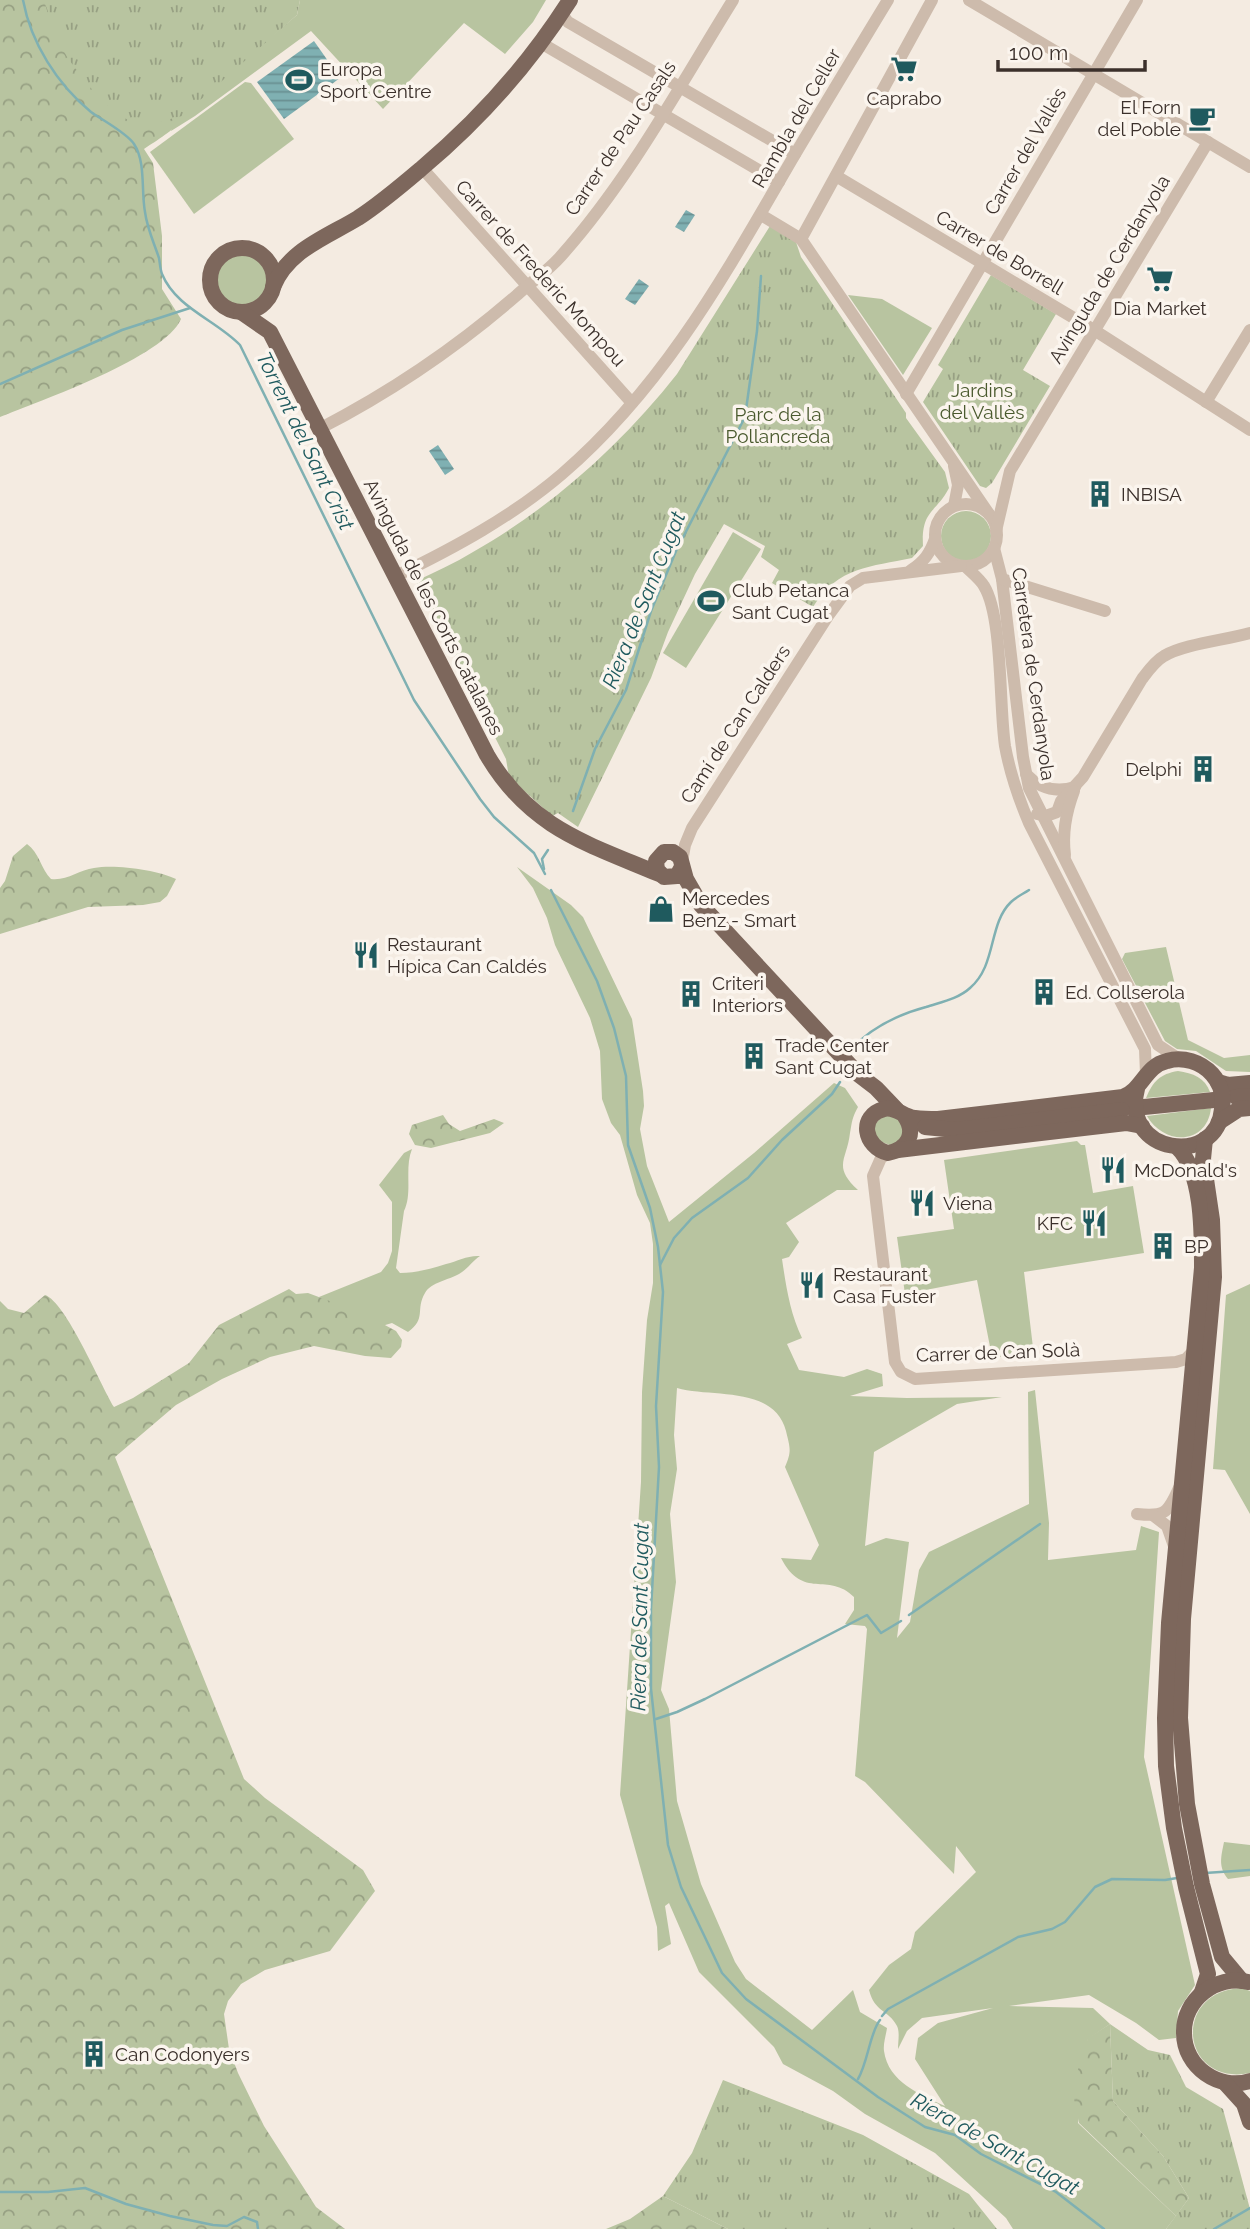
<svg xmlns="http://www.w3.org/2000/svg" width="1250" height="2229" viewBox="0 0 1250 2229" font-family="Raleway,sans-serif">
<style>
.green{fill:#b8c4a0;fill-rule:evenodd}
.forest{fill:url(#forest-crowns)}
.park{fill:url(#park-tufts)}
.water{fill:url(#water-rules)}
.lines{fill:none;stroke-linecap:round;stroke-linejoin:round}
.stream{stroke:#7fb0b2;stroke-width:2.5}
.minor{stroke:#cdbbac;stroke-width:12}
.major{stroke:#7d675c;stroke-width:16}
.labels{text-anchor:middle;stroke-width:7;stroke-linejoin:round;paint-order:stroke}
.poi-label{font-size:19px;fill:#3b302b;stroke:#fbf5ee;text-anchor:start}
.street-label{font-size:19px;fill:#3b302b;stroke:#fbf5ee}
.park-label{font-size:19px;fill:#4a5a2e;stroke:#fbf5ee}
.water-label{font-size:21px;font-style:italic;fill:#1f5a5e;stroke:#fbf5ee}
</style>
<defs>
<pattern id="forest-crowns" width="20" height="18" patternUnits="userSpaceOnUse" patternTransform="scale(1.75)"><rect width="20" height="18" fill="#b8c4a0"/><path d="M2 6a3 3 0 1 1 6 0M12 15a3 3 0 1 1 6 0" fill="none" stroke="#97a083"/></pattern>
<pattern id="park-tufts" width="24" height="20" patternUnits="userSpaceOnUse" patternTransform="scale(1.75)"><rect width="24" height="20" fill="#b8c4a0"/><path d="M3 7l-1-3M5 7V3M7 7l1-3M15 17l-1-3M17 17v-4M19 17l1-3" fill="none" stroke="#97a083"/></pattern>
<pattern id="water-rules" width="6" height="5" patternUnits="userSpaceOnUse" patternTransform="scale(1.75)"><rect width="6" height="5" fill="#7fb0b2"/><path d="M0 2.5h6" fill="none" stroke="#699091"/></pattern>
</defs>
<rect width="100%" height="100%" fill="#f4ebe1"/>
<g class="green">
<path d="M300,0h246l-13,22 -28,32 -41,-31 -81,86 -72,-78 -116,85 -24,15 3,-13 123,-103z"/>
<path d="M245,82l6,1 43,56 -100,75 -44,-62z"/>
<circle cx="241" cy="280" r="26"/>
<path d="M848,295l34,4 50,29 -29,47z"/>
<circle cx="966" cy="536" r="25"/>
<path d="M733,532l28,17 -75,119 -23,-15z"/>
<path d="M517,867l54,38 12,12 49,102 11,72 1,15 -4,23 7,37 22,56 85,-69 80,-70 11,5 13,19c-6,11 -6,14 -8,26 -3,27 -18,33 8,57h-21l-51,33 13,19 -10,15 -7,2c4,27 8,54 20,79l-15,6 12,26 45,7 23,-8 15,5 1,12 -33,10 57,2 95,-1 -45,7 -83,48 -9,94 21,-8 23,4 -12,96 13,-16 9,-52 10,-18 100,-48 -1,-112 7,-2 14,133 -1,37 88,-10 5,-24 18,6 -15,225 51,228 -17,26 -2,27 -17,2 -23,-17 -47,-28 -80,11 84,2 17,16 -22,15 -10,84 98,93 -10,13h-153l-7,-11 -71,-65 -70,-39 -32,-23 -50,-27 -9,-17 -75,-75 -30,-69 -4,3 6,38 -13,7 -1,-24 -37,-132 21,-313 1,-90 5,-72 6,-37v-39l-3,-21 -13,-28 -17,-60 -9,-12 -9,-24 -2,-48 -10,-33 -35,-73 -8,-27 -14,-30zM677,1388c35,10 97,-3 109,43 4,17 6,20 -1,36l34,78 -8,15 -30,-2c22,43 47,13 73,39v13l-9,14 20,2 2,3 -12,147 10,6 89,92 2,-28 20,26 -61,60 -4,17 -22,16 -20,25c6,23 19,19 28,36 3,6 1,16 1,23l9,-18 15,-13 71,-10 -55,15 -20,15 -3,21 30,47c-24,-11 -57,-24 -61,-55 -1,-7 2,-16 3,-23l-27,-16 -7,-22 -41,40 -66,-51 -11,-17 -34,-78 -24,-83 -8,-92 -8,-19 15,-108 -6,-68 7,-45 -3,-34z"/>
<path d="M1166,947l22,93 36,18 26,-3v17l-24,-1 -30,-20 -19,-2 -12,-8 -43,-82 3,-6z"/>
<path d="M1178,1071c15,2 27,7 32,21l-64,6c7,-17 14,-24 32,-27z"/>
<path d="M1211,1108c-4,37 -47,38 -64,8z"/>
<path d="M884,1115l15,3 5,14 -5,9 -9,4 -14,-5 -2,-15z"/>
<path d="M1077,1141l4,4h4l8,48 40,-7 11,67 -120,19 10,84 -42,1 -15,-77 -72,14 -8,-57 57,-8 -10,-69z"/>
<path d="M412,1149c-8,20 1,43 -8,62l-8,57 4,5c15,0 31,-4 46,-9 12,-3 22,-9 34,-8 -8,5 -12,13 -21,18 -10,6 -28,8 -34,19 -10,17 2,25 -17,39l-16,-9 -17,5 -56,-31 62,-25 7,-9 4,-12v-49l-13,-17 25,-32z"/>
<path d="M1250,1284v230l-25,-44 -12,-1 13,-174z"/>
<path d="M1224,1842l26,3v31l-22,3c-10,-12 -7,-22 -4,-37z"/>
<path d="M1242,1988l8,3v82c-69,14 -80,-82 -8,-85z"/>
</g>
<g class="forest">
<path d="M0,0h136l40,110c0,4 2,9 1,13 -2,7 -26,21 -33,26l9,14 9,73v53l19,30c-16,38 -141,82 -181,98z"/>
<path d="M27,844c12,8 14,25 24,35 16,2 28,-9 43,-11 21,-4 63,2 82,11l-9,17 -7,6 -17,3 -55,2 -88,27v-46l5,-7 8,-25z"/>
<path d="M443,1115l6,9 11,7 34,-12 10,4 -14,10 -59,15 -16,-3 -6,-11 3,-9z"/>
<path d="M289,1289l7,5 12,-1 35,13 14,10 26,8 13,7 6,9 -1,7 -10,11 -26,-2 -51,-10 -44,11 -48,22 -46,26 -61,52 129,322 21,19 98,72 12,21 -45,60 -65,19 -24,14 -13,17 -4,13 5,35 9,24 26,53 52,81 29,22h-345v-928l8,8 16,4 21,-18c21,7 55,89 69,112l19,-9 56,-35 30,-38z"/>
<path d="M1110,2024l3,77 50,55 26,42 -13,18 -97,-93 -7,-34 16,-51z"/>
<path d="M663,2196l65,33h-122l24,-10z"/>
</g>
<g class="park">
<path d="M44,0h256l-3,15 -115,101 -35,9 -15,-2 -24,-17 -21,-22 -20,-27 -15,-29z"/>
<path d="M770,226l26,16 5,15 105,156v5l39,54 4,16c-13,25 -28,22 -26,58l-11,12c-41,9 -74,8 -99,49l-41,-24 7,-13 -18,-13 4,-11 -41,-22 -29,50 -27,58 -17,46 -73,149 -20,-14 -6,3 -43,-39 -3,-18 -90,-178c19,-9 39,-18 57,-29 79,-45 148,-107 204,-178z"/>
<path d="M991,275l65,39 -33,56 27,16 -58,97 -6,5 -6,-2 -57,-84 20,-33 -5,-4z"/>
<path d="M1110,2024l38,26 22,5 16,32 37,22 27,100v20h-84l23,-31 -26,-42 -50,-55z"/>
<path d="M723,2080l140,55 106,59 28,35h-269l-65,-33 29,-43z"/>
</g>
<g class="water">
<path d="M314,41l26,37 -56,41 -27,-37z"/>
<path d="M686,210l9,5 -11,17 -9,-5z"/>
<path d="M639,279l10,7 -14,19 -10,-6z"/>
<path d="M438,445l16,24 -9,6 -16,-24z"/>
</g>
<g class="lines">
<g class="stream">
<path d="M23,0c8,43 34,84 68,112 11,8 36,21 43,32 12,18 7,47 11,68 2,16 9,31 14,46 1,5 1,11 3,16 14,34 54,46 78,71l174,355 66,99 14,18 40,36 11,21"/>
<path d="M0,384l122,-54 68,-22"/>
<path d="M573,811l22,-62 31,-59 25,-79 25,-60 69,-134 12,-86 4,-55"/>
<path d="M544,869l-2,-10 6,-9"/>
<path d="M551,890l46,91 17,47 12,48 2,69 22,63 8,39 5,45 -7,114 3,61 -8,142v80l17,156 13,42 41,86 24,26 132,98 47,30 30,8 26,19 75,38 48,37"/>
<path d="M848,1052c21,-23 48,-37 78,-45 15,-5 32,-8 44,-19 27,-23 18,-64 41,-86 5,-5 12,-8 18,-12"/>
<path d="M660,1265l14,-27 18,-20 56,-40 34,-38 50,-46 8,-12"/>
<path d="M909,1615l131,-91"/>
<path d="M656,1719l21,-7 28,-13 162,-84 14,18 20,-12"/>
<path d="M1205,1873l45,-3"/>
<path d="M882,2016l6,-7 130,-72 34,-8 13,-7 30,-35 17,-8 53,1 12,-2"/>
<path d="M858,2079c10,-17 12,-47 22,-59"/>
<path d="M0,2192h48l37,-4 41,16 44,12 43,9 14,1 17,-9 13,5 1,7"/>
<path d="M1214,2229l36,-21"/>
</g>
<g class="minor">
<path d="M969,0l281,167"/>
<path d="M562,14l6,8 227,132"/>
<path d="M541,43l238,139"/>
<path d="M422,168l210,235"/>
<path d="M836,176l258,154 156,100"/>
<path d="M761,215l40,24 188,275"/>
<path d="M801,239l131,-239"/>
<path d="M906,394l231,-394"/>
<path d="M1206,402l44,-72"/>
<path d="M319,429c72,-37 137,-81 198,-134 14,-13 31,-24 44,-39 68,-76 118,-169 172,-256"/>
<circle cx="966" cy="535" r="31"/>
<path d="M954,506l4,-21 -4,-19"/>
<path d="M996,531l14,-60 198,-329"/>
<path d="M994,548l8,31 21,178 6,31 129,257 21,14"/>
<path d="M966,567c6,6 14,12 18,19 19,31 15,120 21,160 5,27 13,51 24,77l116,226 1,25"/>
<path d="M911,570c13,-8 19,-17 24,-31"/>
<path d="M396,576c58,-28 117,-60 166,-102 100,-86 160,-194 225,-306 33,-56 67,-112 101,-168"/>
<path d="M1002,579l103,32"/>
<path d="M1026,774c14,15 30,19 49,13"/>
<path d="M1037,814l9,2 11,-4 4,-11 22,-24 59,-98c6,-8 13,-18 22,-23 20,-12 62,-16 86,-23"/>
<path d="M1065,855c-3,-23 1,-43 9,-64"/>
<path d="M682,862l3,-17 7,-17 136,-212 22,-30 13,-8 98,-12"/>
<path d="M888,1153l-7,5 -8,18 22,186 6,10 14,7 261,-17 10,-3 9,-10"/>
<path d="M1137,1514c28,3 31,-1 42,-26"/>
<path d="M1154,1516l13,10 7,20"/>
</g>
<g class="major">
<circle cx="242" cy="280" r="32"/>
<path d="M273,287c15,-37 54,-50 85,-69 23,-15 44,-33 64,-50 57,-48 108,-105 148,-168"/>
<path d="M241,312l29,20 217,423c43,73 99,88 172,119"/>
<path d="M682,867l-5,9 -13,1 -7,-7 -1,-9 8,-9h9l7,5 6,22 15,26 158,170 17,13 21,22"/>
<path d="M1218,1082l10,3 22,-2"/>
<path d="M1236,1097l14,-1"/>
<path d="M1144,1107l70,-7"/>
<path d="M904,1115c13,18 4,34 -16,38 -24,-6 -30,-37 -4,-44 12,-3 19,8 31,9 8,1 15,1 23,1l185,-22c20,-8 22,-31 44,-36 16,-5 34,1 45,13 9,10 12,23 10,35 -5,59 -102,45 -85,-20"/>
<path d="M1219,1122l20,-13 11,-1"/>
<path d="M925,1127l31,3 166,-20"/>
<path d="M1205,1139l-2,20 9,61 2,57 -31,342 -3,99 7,86 15,80 20,73 20,24"/>
<path d="M1177,1147c26,25 25,87 25,121l-33,355 -4,95 1,48 8,62 12,59 22,87 -6,18"/>
<path d="M898,1150l228,-27 16,3"/>
<path d="M1248,1982c-32,-8 -65,18 -64,51 0,34 35,58 66,48"/>
<path d="M1225,2083l19,21 6,18"/>
</g>
</g>
<defs>
<symbol id="supermarket-bare" viewBox="-9 -9 18 18"><path d="M-6-5.5h2.5l.6 2H6L4.5 2H-2.5L-4.4-4H-6ZM-1.5 3.2a1.3 1.3 0 1 0 .1 0ZM3 3.2a1.3 1.3 0 1 0 .1 0Z" fill="#1f5a5e" stroke="#fbf5ee" stroke-width="2.5" paint-order="stroke"/></symbol>
<symbol id="stadium-bare" viewBox="-9 -9 18 18"><path d="M0-5a6.5 5 0 1 0 0 10a6.5 5 0 1 0 0-10ZM-3.5-1.8h7v3.6h-7Z" fill="#1f5a5e" stroke="#fbf5ee" stroke-width="2.5" paint-order="stroke"/></symbol>
<symbol id="cafe-bare" viewBox="-9 -9 18 18"><path d="M-5.5-4.5H6V0H3Q3 3.5 0 3.5H-2.5Q-5.5 3.5-5.5 0ZM3-3.2v2h1.7v-2ZM-6 4.5H4V6H-6Z" fill="#1f5a5e" stroke="#fbf5ee" stroke-width="2.5" paint-order="stroke"/></symbol>
<symbol id="building-bare" viewBox="-9 -9 18 18"><path d="M-4-6H4V6H1V3H-1V6H-4ZM-2.5-4.3h1.7v1.8h-1.7ZM.8-4.3h1.7v1.8H.8ZM-2.5-1h1.7V.8h-1.7ZM.8-1h1.7V.8H.8Z" fill="#1f5a5e" stroke="#fbf5ee" stroke-width="2.5" paint-order="stroke"/></symbol>
<symbol id="shop-bare" viewBox="-9 -9 18 18"><path d="M-5-2.5h2.3a2.7 3.5 0 0 1 5.4 0H5L5.5 6h-11ZM-1.5-2.5h3a1.5 2.3 0 0 0-3 0Z" fill="#1f5a5e" stroke="#fbf5ee" stroke-width="2.5" paint-order="stroke"/></symbol>
<symbol id="restaurant-bare" viewBox="-9 -9 18 18"><path d="M-5-6h1v4h1v-4h1v4h1v-4h1v5L-1.5 .5V6h-2V.5L-5-1ZM5-6V6H3V1.5H1.5Q1.5-4 5-6Z" fill="#1f5a5e" stroke="#fbf5ee" stroke-width="2.5" paint-order="stroke"/></symbol>
</defs>
<g fill-rule="evenodd">
<use href="#supermarket-bare" x="885" y="50" width="38" height="38"/>
<use href="#stadium-bare" x="280" y="61" width="38" height="38"/>
<use href="#cafe-bare" x="1183" y="99" width="38" height="38"/>
<use href="#supermarket-bare" x="1141" y="260" width="38" height="38"/>
<use href="#building-bare" x="1081" y="475" width="38" height="38"/>
<use href="#stadium-bare" x="692" y="582" width="38" height="38"/>
<use href="#building-bare" x="1184" y="750" width="38" height="38"/>
<use href="#shop-bare" x="642" y="890" width="38" height="38"/>
<use href="#restaurant-bare" x="347" y="936" width="38" height="38"/>
<use href="#building-bare" x="1025" y="973" width="38" height="38"/>
<use href="#building-bare" x="672" y="975" width="38" height="38"/>
<use href="#building-bare" x="735" y="1037" width="38" height="38"/>
<use href="#restaurant-bare" x="1094" y="1151" width="38" height="38"/>
<use href="#restaurant-bare" x="903" y="1184" width="38" height="38"/>
<use href="#restaurant-bare" x="1075" y="1204" width="38" height="38"/>
<use href="#building-bare" x="1144" y="1227" width="38" height="38"/>
<use href="#restaurant-bare" x="793" y="1266" width="38" height="38"/>
<use href="#building-bare" x="75" y="2035" width="38" height="38"/>
</g>
<g class="labels">
<g class="poi-label">
<text x="320" y="76">Europa<tspan x="320" dy="22">Sport Centre</tspan></text>
<text x="904" y="105" text-anchor="middle">Caprabo</text>
<text x="1181" y="114" text-anchor="end">El Forn<tspan x="1181" dy="22">del Poble</tspan></text>
<text x="1160" y="315" text-anchor="middle">Dia Market</text>
<text x="1121" y="501">INBISA</text>
<text x="732" y="597">Club Petanca<tspan x="732" dy="22">Sant Cugat</tspan></text>
<text x="1182" y="776" text-anchor="end">Delphi</text>
<text x="682" y="905">Mercedes<tspan x="682" dy="22">Benz - Smart</tspan></text>
<text x="387" y="951">Restaurant<tspan x="387" dy="22">Hípica Can Caldés</tspan></text>
<text x="712" y="990">Criteri<tspan x="712" dy="22">Interiors</tspan></text>
<text x="1065" y="999">Ed. Collserola</text>
<text x="775" y="1052">Trade Center<tspan x="775" dy="22">Sant Cugat</tspan></text>
<text x="1134" y="1177">McDonald's</text>
<text x="943" y="1210">Viena</text>
<text x="1073" y="1230" text-anchor="end">KFC</text>
<text x="1184" y="1253">BP</text>
<text x="833" y="1281">Restaurant<tspan x="833" dy="22">Casa Fuster</tspan></text>
<text x="115" y="2061">Can Codonyers</text>
</g>
<g class="street-label">
<text transform="translate(796 118) rotate(-60)" y="7">Rambla del Celler</text>
<text transform="translate(620 138) rotate(-56)" y="7">Carrer de Pau Casals</text>
<text transform="translate(1025 151) rotate(-60)" y="7">Carrer del Vallès</text>
<text transform="translate(1000 252) rotate(31)" y="7">Carrer de Borrell</text>
<text transform="translate(1109 269) rotate(-59)" y="7">Avinguda de Cerdanyola</text>
<text transform="translate(541 273) rotate(48)" y="7">Carrer de Frederic Mompou</text>
<text transform="translate(434 607) rotate(63)" y="7">Avinguda de les Corts Catalanes</text>
<text transform="translate(1034 674) rotate(82)" y="7">Carretera de Cerdanyola</text>
<text transform="translate(735 724) rotate(-57)" y="7">Camí de Can Calders</text>
<text transform="translate(998 1352) rotate(-2)" y="7">Carrer de Can Solà</text>
</g>
<g class="park-label">
<text x="982" y="397">Jardins<tspan x="982" dy="22">del Vallès</tspan></text>
<text x="778" y="421">Parc de la<tspan x="778" dy="22">Pollancreda</tspan></text>
</g>
<g class="water-label">
<text transform="translate(305 441) rotate(64)" y="7">Torrent del Sant Crist</text>
<text transform="translate(644 600) rotate(-68)" y="7">Riera de Sant Cugat</text>
<text transform="translate(640 1617) rotate(-89)" y="7">Riera de Sant Cugat</text>
<text transform="translate(995 2144) rotate(29)" y="7">Riera de Sant Cugat</text>
</g>
</g>
<path d="M998 60v10h147v-10" fill="none" stroke="#3b302b" stroke-width="3.5"/>
<text x="1009" y="60" font-size="21" fill="#3b302b" stroke="#fbf5ee" stroke-width="5" paint-order="stroke">100 m</text>
</svg>
